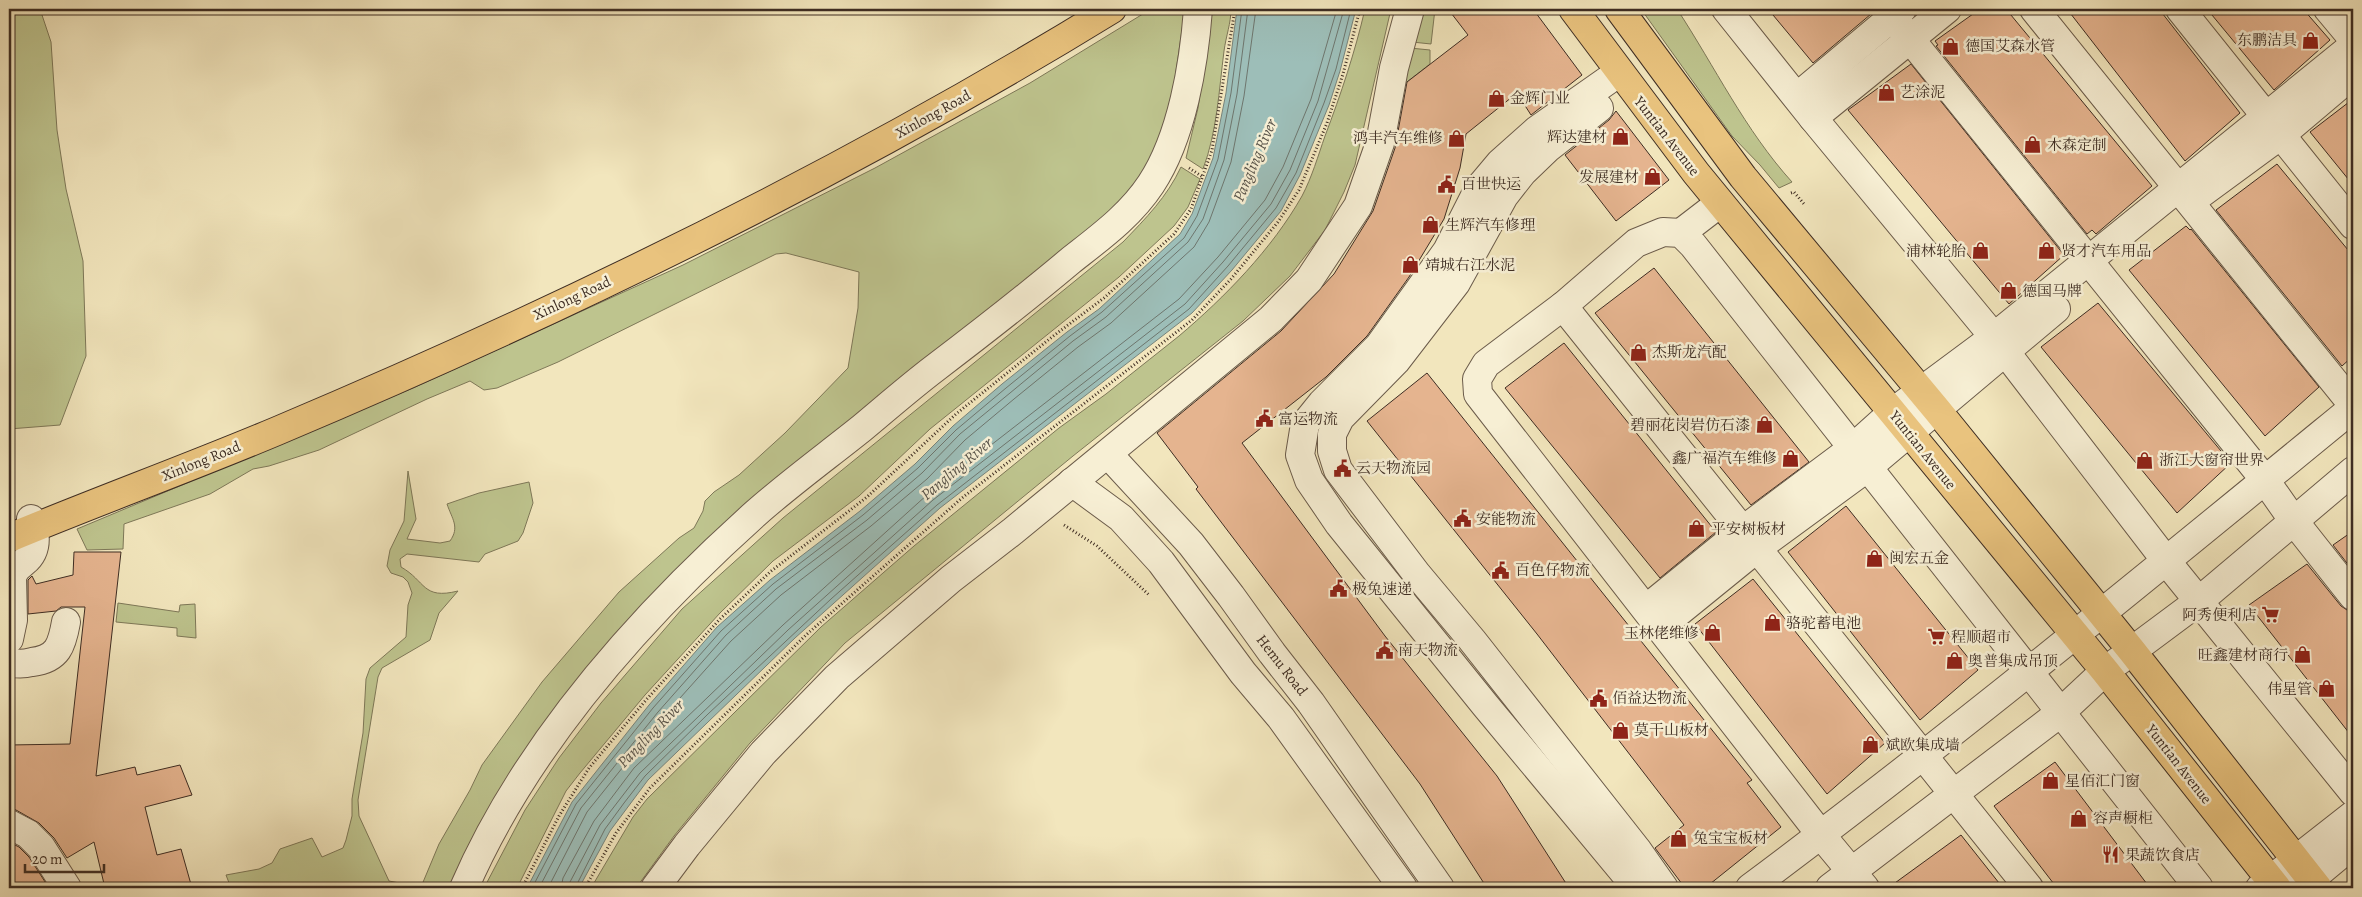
<svg xmlns="http://www.w3.org/2000/svg" width="2362" height="897" viewBox="0 0 2362 897" font-family="Alegreya,'Noto Serif SC',serif">
<style>
.green{fill:#bec48e;stroke:#7e7858}
.water{fill:#9dbeb8;stroke:#77847c}
.lines{fill:none;stroke-linecap:round;stroke-linejoin:round}
.shore{stroke:#6e766e;stroke-width:1}
.building{fill:#e5b48f;stroke:#3e2d23}
.minor-casing{stroke:#6b5b4a;stroke-width:30}
.major-casing{stroke:#3e2d23;stroke-width:30}
.path{stroke:#3e2d23;stroke-width:3;stroke-dasharray:1 2.5;stroke-linecap:butt}
.minor{stroke:#f7efd4;stroke-width:28}
.major{stroke:#e9c37e;stroke-width:28}
.labels{text-anchor:middle;stroke-width:5;stroke-linejoin:round;paint-order:stroke}
.poi-label{font-size:15px;fill:#3e2d23;stroke:#f7efd4;text-anchor:start}
.street-label{font-size:15px;fill:#3e2d23;stroke:#f7efd4}
.water-label{font-size:16px;font-style:italic;fill:#565148;stroke:#f7efd4}
</style>
<rect width="100%" height="100%" fill="#f2e6bd"/>
<filter id="stains"><feTurbulence type="fractalNoise" baseFrequency=".004" numOctaves="4"/><feColorMatrix values="0 0 0 0 .2 0 0 0 0 .09 0 0 0 0 .02 0 0 0 .5 -.17"/></filter>
<radialGradient id="worn" r=".72"><stop offset=".6" stop-color="#630" stop-opacity="0"/><stop offset="1" stop-color="#630" stop-opacity=".3"/></radialGradient>
<g class="green">
<path d="M9,9h31l11,33 6,88 9,59 17,72 3,95 -26,69 -51,4z"/>
<path d="M1151,9h34l-12,83 -17,59 -30,47 -431,356 -241,334h-223l-5,-13 33,-6 13,-6 8,-14 32,-11 10,19 21,-9 3,-8 6,-24v-17l11,-66 3,-54 4,-11 36,-31 2,-32 4,-12 -4,-11 -5,-5 -12,-4 -4,-7 3,-16 14,-29 4,-50 8,48 -9,20 33,4 10,-2c10,-14 2,-22 -3,-37l32,-11 50,-11 4,21 -10,30 -5,8 -33,13 -6,8 -72,-8 -7,5 1,8c25,14 21,33 57,24l-19,22 -9,27 -48,28 -4,9 -20,123 1,16 30,65 32,6 18,-43 31,-54 12,-25 60,-83 77,-90 60,-54 15,-10 9,-17 2,-10 9,-9 25,-17 46,-42 63,-65 10,-60 1,-36 -73,-19 -10,1 -218,108 -61,26 -13,2 -14,-9 -43,18 -108,51 -50,16 -16,3 -43,25 -86,30 -1,25 -36,1 -10,-21 336,-141 270,-123 192,-97 155,-85z"/>
<path d="M1212,9h19c0,14 -5,27 -7,42 -5,39 -7,81 -21,118l-17,-11 12,-50z"/>
<path d="M1365,9h26l-36,156 -11,27 -19,38 -35,46 -47,45 -170,135 -228,187 -95,100 -76,93 -38,52h-45l42,-71 14,-18 174,-172 93,-81 145,-118 47,-34 73,-58c46,-39 93,-87 123,-140 10,-19 16,-40 23,-60 16,-42 30,-84 40,-127z"/>
<path d="M1421,9h14l-4,35 -19,-2z"/>
<path d="M1641,9h36c38,58 68,121 115,173l-13,6 -19,-23 -28,-29z"/>
<path d="M1410,48l20,2v14l-27,21z"/>
<path d="M1181,167l19,12 -12,28 -14,19 -55,51 -189,152 -71,67 -86,65 -53,52 -75,82 -65,78 -14,18 -49,97h-33l41,-78 34,-52 42,-55 81,-94 101,-91 340,-276c23,-24 44,-45 58,-75z"/>
<path d="M118,603l61,9 1,-7 15,-1 1,34 -19,-2v-8l-61,-6z"/>
</g>
<path class="water" d="M1237,9h119l-16,62 -11,34 -29,70 -19,36 -49,59 -40,43 -252,195 -145,130 -147,142 -38,51 -31,57h-52l45,-86 77,-97 68,-78 53,-47 90,-69 55,-47 38,-38 49,-42 65,-52 32,-23 81,-75 12,-20 21,-56 13,-65z"/>
<g class="lines">
<g class="shore">
<path d="M532,888l44,-84 77,-96 68,-77 52,-47 90,-69 55,-47 38,-38 50,-42 64,-52 32,-24 82,-74 13,-22 21,-57 13,-66 11,-84"/>
<path d="M539,888l42,-80 77,-96 68,-77 50,-46 91,-69 55,-47 38,-39 50,-41 63,-52 33,-24 82,-75 15,-23 21,-59 13,-66 11,-85"/>
<path d="M548,888l39,-76 76,-95 68,-76 50,-46 90,-69 56,-47 38,-39 49,-41 64,-52 33,-24 83,-76 15,-25 22,-60 13,-66 12,-87"/>
<path d="M561,888l2,-10 31,-57 40,-53 149,-143 145,-131 251,-195 39,-42 47,-57 18,-33 28,-68 26,-90"/>
<path d="M569,888l1,-6 30,-57 40,-52 148,-143 145,-130 252,-196 38,-42 48,-58 19,-34 28,-69 26,-92"/>
<path d="M575,888l30,-59 19,-26 21,-27 63,-62 123,-115 106,-94 252,-196 39,-43 48,-58 20,-35 28,-70 12,-34 15,-60"/>
</g>
</g>
<g class="building">
<path d="M1448,9h85l49,66 -51,40 -14,-22 -51,41 -6,34 -16,51 -35,58 -42,59 -41,41 -84,66 143,193 112,140 72,112h-82l-67,-104 -224,-295 2,-2 -41,-54 124,-102 53,-57 39,-63 22,-63 12,-66 61,-47z"/>
<path d="M1768,9h103v5l-58,49z"/>
<path d="M1980,9h26l146,177 -56,48 -4,-4 -5,4 -151,-188 2,-1 -3,-4z"/>
<path d="M2067,9h92l81,104 -55,48z"/>
<path d="M2207,9h96l27,31 -56,50z"/>
<path d="M1911,64l153,191 -55,49 -161,-194z"/>
<path d="M2353,99v86l-43,-53z"/>
<path d="M1616,111l53,69 -53,41 -51,-66 44,-35z"/>
<path d="M2277,164l76,92v100l-11,10 -126,-156z"/>
<path d="M2186,226l4,4 1,-1 128,158 -54,49 -136,-166z"/>
<path d="M1654,268l155,194 -58,43 -156,-192z"/>
<path d="M2098,303l133,160 -54,50 -136,-166z"/>
<path d="M1564,343l152,189 -56,46 -155,-190z"/>
<path d="M1427,373l325,407 -5,3 34,44 -76,61h-20l-30,-40 29,-23 -147,-191 -170,-213z"/>
<path d="M1846,506l132,164 -58,50 -132,-168z"/>
<path d="M2353,531v40l-20,-26z"/>
<path d="M74,552h47l-25,224 39,-9 2,8 43,-10 12,30 -47,12 12,48 24,-6 11,39h-87l-11,-46 -27,16 -13,-20 -15,-15 -23,-13 -7,-2v-63l61,-1 15,-137h-24l-5,4 -28,3v-34l4,-4 4,8 37,-9z"/>
<path d="M2307,564l34,42 6,4 6,1v127l-104,-133z"/>
<path d="M1753,579l132,164 -58,51 -132,-170z"/>
<path d="M2055,762l95,126h-93l-63,-82z"/>
<path d="M1961,835l42,53h-115z"/>
<path d="M9,842l10,5 10,10 20,31h-40z"/>
</g>
<g class="lines">
<defs>
<g id="minor">
<path d="M1726,9l87,109 181,219 173,225 186,230"/>
<path d="M1886,9l379,471 28,40 60,76"/>
<path d="M2034,9l319,396"/>
<path d="M2180,9l173,216"/>
<path d="M2328,9l25,30"/>
<path d="M1616,69l-5,9 -74,52 -37,33 -21,25 -32,63 -68,95 -57,57 -17,21 -5,31 9,25 30,44 146,181 152,183"/>
<path d="M1797,97l105,-88"/>
<path d="M1599,108l-51,40 -26,25 -18,23 -48,87 -60,78 -56,57 -8,16v17l6,19 78,103 56,67 166,211 26,37"/>
<path d="M1813,118l134,-109"/>
<path d="M2195,198l87,-64 71,-60"/>
<path d="M1681,233l39,-30"/>
<path d="M1563,306l466,582"/>
<path d="M1108,454l83,90 40,52 41,57 39,50 129,185"/>
<path d="M1072,482l49,36 40,44 82,111 38,45 122,170"/>
<path d="M1646,609l96,-78 111,-83 40,-36 101,-75 359,-291"/>
<path d="M1660,627l96,-78 112,-82 188,-158"/>
<path d="M9,639l4,-19 -1,-43c3,-8 6,-10 12,-15 14,-11 12,-28 7,-43"/>
<path d="M9,661c7,4 15,3 23,1 26,-3 30,-17 34,-40"/>
<path d="M9,824l19,10 13,13 26,41"/>
<path d="M464,888c62,-143 177,-272 292,-375 34,-30 71,-57 106,-85 24,-20 48,-41 73,-60 46,-35 91,-70 135,-107 29,-23 60,-45 81,-77 31,-47 43,-120 47,-175"/>
<path d="M655,888l32,-43 76,-92 74,-76 114,-98 62,-48 258,-212 38,-39 49,-74 22,-63 14,-75 16,-59"/>
<path d="M1750,888c206,-154 404,-317 603,-480"/>
<path d="M1830,888l230,-175 45,-42 94,-70 154,-130"/>
<path d="M1865,888l-44,-53 -343,-441 -1,-15 9,-15 77,-58 73,-63 27,-11 18,1 12,12 506,643"/>
<path d="M2260,888l93,-73"/>
<path d="M2300,888l53,-44"/>
</g>
<g id="major">
<path d="M1573,9l123,164 409,498 172,217"/>
<path d="M1619,9l124,168 194,233 195,241 186,237"/>
<path d="M9,538c89,-37 180,-70 268,-107 287,-121 570,-259 835,-422"/>
</g>
</defs>
<use href="#minor" class="minor-casing"/>
<use href="#major" class="major-casing"/>
<g class="path">
<path d="M1189,168l14,9"/>
<path d="M1791,193l3,-1 10,12"/>
<path d="M1064,525l33,21 52,49"/>
<path d="M522,888l37,-72 30,-48 57,-68 74,-81 50,-47 97,-75 89,-83 96,-77 52,-39 70,-64 17,-25 21,-59 23,-141"/>
<path d="M585,888l31,-55 34,-45 156,-153 156,-137 230,-178 39,-41 47,-57 21,-32 28,-67 16,-49 17,-65"/>
</g>
<use href="#minor" class="minor"/>
<use href="#major" class="major"/>
</g>
<defs>
<symbol id="shop-bare" viewBox="-9 -9 18 18"><path d="M-5-2.5h2.3a2.7 3.5 0 0 1 5.4 0H5L5.5 6h-11ZM-1.5-2.5h3a1.5 2.3 0 0 0-3 0Z" fill="#8f2418" stroke="#f7efd4" stroke-width="2.5" paint-order="stroke"/></symbol>
<symbol id="civic-bare" viewBox="-9 -9 18 18"><path d="M-.6-6.5H3V-4.5H.6V-3L4-1V1h2V6H-6V1h2V-1L-.6-3ZM-1.2 2.5V6h2.4V2.5Z" fill="#8f2418" stroke="#f7efd4" stroke-width="2.5" paint-order="stroke"/></symbol>
<symbol id="supermarket-bare" viewBox="-9 -9 18 18"><path d="M-6-5.5h2.5l.6 2H6L4.5 2H-2.5L-4.4-4H-6ZM-1.5 3.2a1.3 1.3 0 1 0 .1 0ZM3 3.2a1.3 1.3 0 1 0 .1 0Z" fill="#8f2418" stroke="#f7efd4" stroke-width="2.5" paint-order="stroke"/></symbol>
<symbol id="restaurant-bare" viewBox="-9 -9 18 18"><path d="M-5-6h1v4h1v-4h1v4h1v-4h1v5L-1.5 .5V6h-2V.5L-5-1ZM5-6V6H3V1.5H1.5Q1.5-4 5-6Z" fill="#8f2418" stroke="#f7efd4" stroke-width="2.5" paint-order="stroke"/></symbol>
</defs>
<g fill-rule="evenodd">
<use href="#shop-bare" x="2298" y="28" width="25" height="25"/>
<use href="#shop-bare" x="1938" y="34" width="25" height="25"/>
<use href="#shop-bare" x="1874" y="80" width="25" height="25"/>
<use href="#shop-bare" x="1484" y="86" width="25" height="25"/>
<use href="#shop-bare" x="1608" y="124" width="25" height="25"/>
<use href="#shop-bare" x="1444" y="126" width="25" height="25"/>
<use href="#shop-bare" x="2020" y="132" width="25" height="25"/>
<use href="#shop-bare" x="1640" y="164" width="25" height="25"/>
<use href="#civic-bare" x="1434" y="172" width="25" height="25"/>
<use href="#shop-bare" x="1418" y="212" width="25" height="25"/>
<use href="#shop-bare" x="1968" y="238" width="25" height="25"/>
<use href="#shop-bare" x="2034" y="238" width="25" height="25"/>
<use href="#shop-bare" x="1398" y="252" width="25" height="25"/>
<use href="#shop-bare" x="1996" y="278" width="25" height="25"/>
<use href="#shop-bare" x="1626" y="340" width="25" height="25"/>
<use href="#civic-bare" x="1252" y="406" width="25" height="25"/>
<use href="#shop-bare" x="1752" y="412" width="25" height="25"/>
<use href="#shop-bare" x="1778" y="446" width="25" height="25"/>
<use href="#shop-bare" x="2132" y="448" width="25" height="25"/>
<use href="#civic-bare" x="1330" y="456" width="25" height="25"/>
<use href="#civic-bare" x="1450" y="506" width="25" height="25"/>
<use href="#shop-bare" x="1684" y="516" width="25" height="25"/>
<use href="#shop-bare" x="1862" y="546" width="25" height="25"/>
<use href="#civic-bare" x="1488" y="558" width="25" height="25"/>
<use href="#civic-bare" x="1326" y="576" width="25" height="25"/>
<use href="#supermarket-bare" x="2258" y="602" width="25" height="25"/>
<use href="#shop-bare" x="1760" y="610" width="25" height="25"/>
<use href="#shop-bare" x="1700" y="620" width="25" height="25"/>
<use href="#supermarket-bare" x="1924" y="624" width="25" height="25"/>
<use href="#civic-bare" x="1372" y="638" width="25" height="25"/>
<use href="#shop-bare" x="2290" y="642" width="25" height="25"/>
<use href="#shop-bare" x="1942" y="648" width="25" height="25"/>
<use href="#shop-bare" x="2314" y="676" width="25" height="25"/>
<use href="#civic-bare" x="1586" y="686" width="25" height="25"/>
<use href="#shop-bare" x="1608" y="718" width="25" height="25"/>
<use href="#shop-bare" x="1858" y="732" width="25" height="25"/>
<use href="#shop-bare" x="2038" y="768" width="25" height="25"/>
<use href="#shop-bare" x="2066" y="806" width="25" height="25"/>
<use href="#shop-bare" x="1666" y="826" width="25" height="25"/>
<use href="#restaurant-bare" x="2098" y="842" width="25" height="25"/>
</g>
<g class="labels">
<g class="poi-label">
<text x="2297" y="45" text-anchor="end">东鹏洁具</text>
<text x="1965" y="51">德国艾森水管</text>
<text x="1900" y="97">艺涂泥</text>
<text x="1510" y="103">金辉门业</text>
<text x="1607" y="142" text-anchor="end">辉达建材</text>
<text x="1443" y="143" text-anchor="end">鸿丰汽车维修</text>
<text x="2047" y="150">木森定制</text>
<text x="1639" y="182" text-anchor="end">发展建材</text>
<text x="1461" y="189">百世快运</text>
<text x="1445" y="230">生辉汽车修理</text>
<text x="1966" y="256" text-anchor="end">浦林轮胎</text>
<text x="2061" y="256">贤才汽车用品</text>
<text x="1425" y="270">靖城右江水泥</text>
<text x="2022" y="296">德国马牌</text>
<text x="1652" y="357">杰斯龙汽配</text>
<text x="1278" y="424">富运物流</text>
<text x="1750" y="430" text-anchor="end">碧丽花岗岩仿石漆</text>
<text x="1777" y="463" text-anchor="end">鑫广福汽车维修</text>
<text x="2159" y="465">浙江大窗帘世界</text>
<text x="1356" y="473">云天物流园</text>
<text x="1476" y="524">安能物流</text>
<text x="1711" y="534">平安树板材</text>
<text x="1889" y="563">闽宏五金</text>
<text x="1515" y="575">百色仔物流</text>
<text x="1352" y="594">极兔速递</text>
<text x="2257" y="620" text-anchor="end">阿秀便利店</text>
<text x="1786" y="628">骆驼蓄电池</text>
<text x="1699" y="638" text-anchor="end">玉林佬维修</text>
<text x="1951" y="642">程顺超市</text>
<text x="1398" y="655">南天物流</text>
<text x="2288" y="660" text-anchor="end">旺鑫建材商行</text>
<text x="1968" y="666">奥普集成吊顶</text>
<text x="2312" y="694" text-anchor="end">伟星管</text>
<text x="1612" y="703">佰益达物流</text>
<text x="1634" y="735">莫干山板材</text>
<text x="1885" y="750">斌欧集成墙</text>
<text x="2065" y="786">星佰汇门窗</text>
<text x="2093" y="823">容声橱柜</text>
<text x="1693" y="843">兔宝宝板材</text>
<text x="2125" y="860">果蔬饮食店</text>
</g>
<g class="street-label">
<text transform="translate(933 114) rotate(-29)" y="5">Xinlong Road</text>
<text transform="translate(1667 136) rotate(52)" y="5">Yuntian Avenue</text>
<text transform="translate(572 298) rotate(-25)" y="5">Xinlong Road</text>
<text transform="translate(1923 450) rotate(51)" y="5">Yuntian Avenue</text>
<text transform="translate(201 461) rotate(-22)" y="5">Xinlong Road</text>
<text transform="translate(1282 665) rotate(52)" y="5">Hemu Road</text>
<text transform="translate(2179 764) rotate(52)" y="5">Yuntian Avenue</text>
</g>
<g class="water-label">
<text transform="translate(1254 160) rotate(-67)" y="6">Pangling River</text>
<text transform="translate(956 468) rotate(-40)" y="6">Pangling River</text>
<text transform="translate(650 733) rotate(-46)" y="6">Pangling River</text>
</g>
</g>
<rect width="2362" height="897" fill="none" stroke="#f2e6bd" stroke-width="30"/>
<rect x="10" y="10" width="2342" height="877" fill="none" stroke="#3e2d23" stroke-width="2.5"/>
<rect x="15" y="15" width="2332" height="867" fill="none" stroke="#3e2d23"/>
<path d="M25 864v8h79v-8" fill="none" stroke="#3e2d23" stroke-width="2.5"/>
<text x="32" y="864" font-size="15" fill="#3e2d23" stroke="#f7efd4" stroke-width="4" paint-order="stroke">20 m</text>
<rect width="100%" height="100%" filter="url(#stains)"/>
<rect width="100%" height="100%" fill="url(#worn)"/>
</svg>
